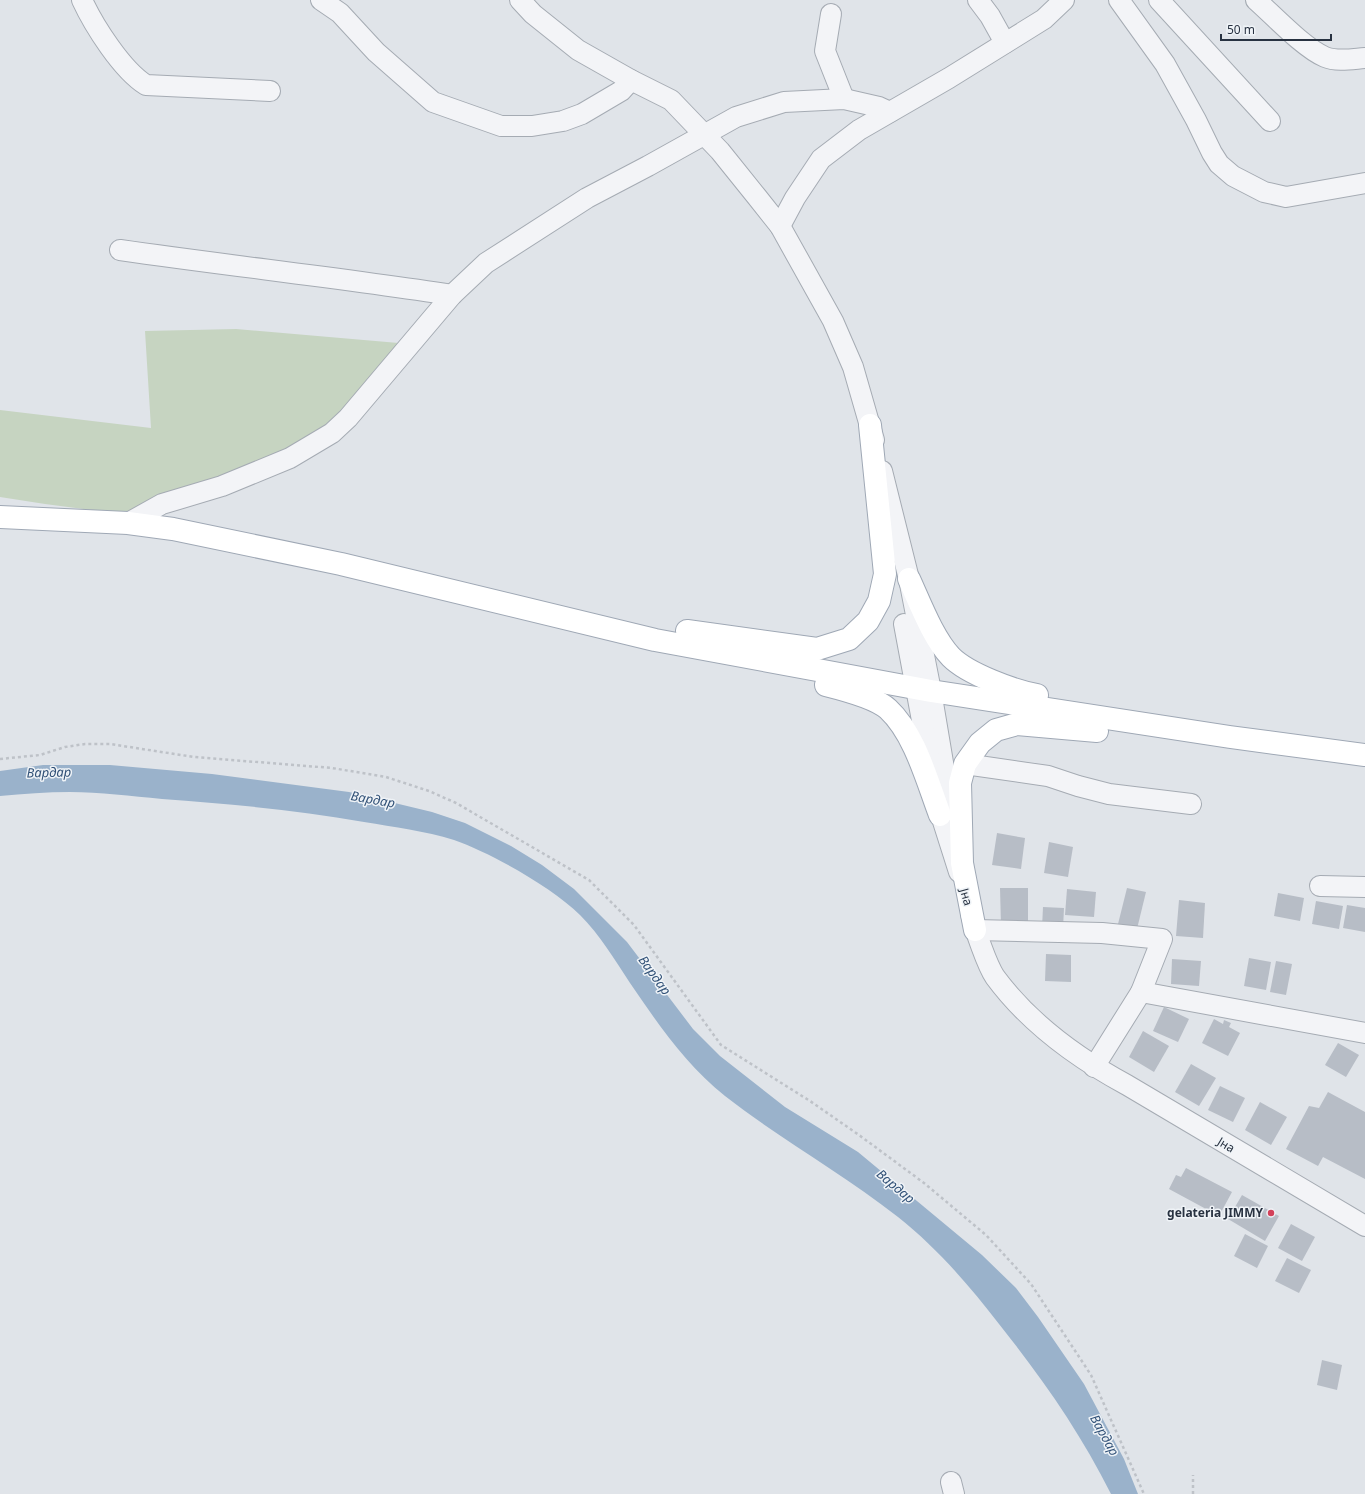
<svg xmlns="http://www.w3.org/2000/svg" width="1365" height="1494" viewBox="0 0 1365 1494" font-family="'Noto Sans',sans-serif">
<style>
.green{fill:#c6d4c1}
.water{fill:#9ab2cb}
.building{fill:#b7bdc6}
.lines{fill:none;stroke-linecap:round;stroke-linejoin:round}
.minor-casing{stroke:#a5abb3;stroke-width:22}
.major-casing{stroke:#9fa8b5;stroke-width:24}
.path{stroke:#bec2c8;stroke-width:2.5;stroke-dasharray:3 3;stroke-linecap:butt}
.minor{stroke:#f3f4f7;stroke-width:20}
.major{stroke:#fff;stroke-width:22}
.poi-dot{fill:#d3415a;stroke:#eff3f7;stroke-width:1.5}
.labels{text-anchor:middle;stroke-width:3;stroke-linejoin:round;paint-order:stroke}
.street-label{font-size:12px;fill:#283241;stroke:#eff3f7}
.poi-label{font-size:12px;font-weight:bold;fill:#283241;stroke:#eff3f7;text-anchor:end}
.water-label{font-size:13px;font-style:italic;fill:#315177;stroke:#eff3f7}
</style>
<rect width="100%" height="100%" fill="#e0e4e9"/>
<path class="green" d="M236,329l174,15 -62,74 -126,68 -100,28 -77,-10 -45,-7v-87l151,18 -6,-97z"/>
<path class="water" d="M43,765h67l102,9 137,18 83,20 33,11 46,23 31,19 32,24 53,53 66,87 27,27 65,51 73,45 124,103 34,33 22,29 46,67 40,75 14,35h-27c-31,-62 -69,-116 -112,-170 -30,-39 -63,-77 -101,-107 -56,-44 -118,-78 -173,-121 -39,-31 -67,-72 -95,-113 -15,-23 -30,-48 -50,-68 -28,-28 -89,-62 -126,-75 -29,-9 -60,-13 -90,-18 -67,-12 -134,-18 -202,-23 -31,-3 -62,-7 -92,-7 -23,0 -47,2 -70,4v-25z"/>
<g class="building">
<path d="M997,833l28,5 -4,31 -29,-4z"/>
<path d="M1049,842l24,5 -5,30 -24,-4z"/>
<path d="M1000,888h28v38h-27z"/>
<path d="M1127,888l19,4 -10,41 -19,-5z"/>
<path d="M1067,889l29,3 -2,25 -29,-2z"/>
<path d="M1278,893l26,5 -4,23 -26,-5z"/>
<path d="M1179,900l26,3 -2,35 -27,-2z"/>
<path d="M1316,901l27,5 -4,23 -27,-5z"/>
<path d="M1347,905l18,3v24l-22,-4z"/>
<path d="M1043,907l21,1 -1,21 -21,-1z"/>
<path d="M1046,954l25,1v27l-26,-1z"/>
<path d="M1249,958l22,4 -5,28 -22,-4z"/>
<path d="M1172,959l29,2 -2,25 -28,-2z"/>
<path d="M1276,961l16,3 -6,31 -16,-3z"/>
<path d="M1164,1007l25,12 -11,23 -25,-11z"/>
<path d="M1214,1019l9,5 1,-4 7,3 -2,4 11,6 -12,23 -26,-13z"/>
<path d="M1143,1031l26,15 -15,26 -25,-15z"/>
<path d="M1338,1043l21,12 -13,22 -21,-12z"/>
<path d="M1191,1064l25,14 -17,28 -24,-14z"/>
<path d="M1220,1086l25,12 -12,24 -25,-12z"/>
<path d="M1328,1092l37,20v67l-42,-22 -5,9 -32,-17 23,-43 10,2z"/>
<path d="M1260,1102l27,15 -16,28 -26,-15z"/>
<path d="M1186,1168l46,24 -13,24 -50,-27 7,-14 5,2z"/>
<path d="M1242,1195l37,21 -14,25 -37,-22z"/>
<path d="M1291,1224l24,13 -13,24 -24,-13z"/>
<path d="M1245,1234l23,12 -11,22 -23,-12z"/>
<path d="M1287,1258l24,12 -12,23 -24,-12z"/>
<path d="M1322,1360l20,5 -5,25 -20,-5z"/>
</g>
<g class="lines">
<defs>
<g id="minor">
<path d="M82,0c12,26 40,70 64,85l124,6"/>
<path d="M321,0l19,13 36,39 57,50 68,24h31l31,-5 19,-7 39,-23 10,-11"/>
<path d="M520,0l13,14 45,36 53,30 40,20 49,51 37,46 23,29 53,95 20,46 21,73"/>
<path d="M978,0l12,16 15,27"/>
<path d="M1119,0l46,64 31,56 16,33 7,11 14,12 31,16 22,5 79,-14"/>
<path d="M1159,0l111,121"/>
<path d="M1256,0c18,16 48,48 69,57 12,5 27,2 40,1"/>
<path d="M831,14l-6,37 19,48"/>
<path d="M780,226l15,-28 26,-39 38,-29 90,-52 95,-59 20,-19"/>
<path d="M120,250c111,16 222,28 332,45"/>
<path d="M882,471l27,108 22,112 22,131"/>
<path d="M128,523l34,-19 60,-18 68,-28 42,-25 16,-15 104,-123 34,-32 101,-65 61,-32 88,-49 48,-15 60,-3 35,8 11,5"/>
<path d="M904,624l28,150"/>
<path d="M965,764l83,12 30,10 31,8 82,10"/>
<path d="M939,809l20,63"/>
<path d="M1320,886l45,1"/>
<path d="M971,914c4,16 16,51 24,63 34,46 82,81 132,108l238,141"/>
<path d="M975,930l127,3 60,6 -21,53"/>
<path d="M1094,1067l47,-75 224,41"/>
<path d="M951,1482l3,12"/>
</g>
<g id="major">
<path d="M0,517l128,6 45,6 168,35 314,76 276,51 299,46 135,18"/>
<path d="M909,579c11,24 24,59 42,78 17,17 63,34 86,38"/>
<path d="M687,631l130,18 32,-10 19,-18 11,-20 6,-27 -15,-149"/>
<path d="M826,685c16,4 50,13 62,24 27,25 39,72 52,106"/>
<path d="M975,930l-13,-67 -2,-80 5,-19 15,-21 16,-13 21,-6 80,7"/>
</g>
</defs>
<use href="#minor" class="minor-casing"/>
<use href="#major" class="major-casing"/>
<g class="path">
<path d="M0,759l40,-4 25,-8 20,-3h25l84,13 138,11 54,9 43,14 27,12 133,77 45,45 87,120 89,56 49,34 65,48 62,52 45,49 60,91 53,119"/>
<path d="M1193,1494v-19"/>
</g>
<use href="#minor" class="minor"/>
<use href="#major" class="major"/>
</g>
<circle class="poi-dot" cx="1271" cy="1213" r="4"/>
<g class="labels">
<g class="street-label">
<text transform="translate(966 897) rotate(74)" y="4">Јна</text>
<text transform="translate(1226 1145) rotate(31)" y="4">Јна</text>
</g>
<g class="poi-label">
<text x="1263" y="1217">gelateria JIMMY</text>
</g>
<g class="water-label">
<text transform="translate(49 772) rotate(-1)" y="5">Вардар</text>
<text transform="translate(373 799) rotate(10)" y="5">Вардар</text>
<text transform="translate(655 975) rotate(54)" y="5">Вардар</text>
<text transform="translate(896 1186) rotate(40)" y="5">Вардар</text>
<text transform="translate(1105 1435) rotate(61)" y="5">Вардар</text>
</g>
</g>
<path d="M1221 34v6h110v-6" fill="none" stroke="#283241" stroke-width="2"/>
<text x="1227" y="34" font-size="12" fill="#283241" stroke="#eff3f7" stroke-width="3" paint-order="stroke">50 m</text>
</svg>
